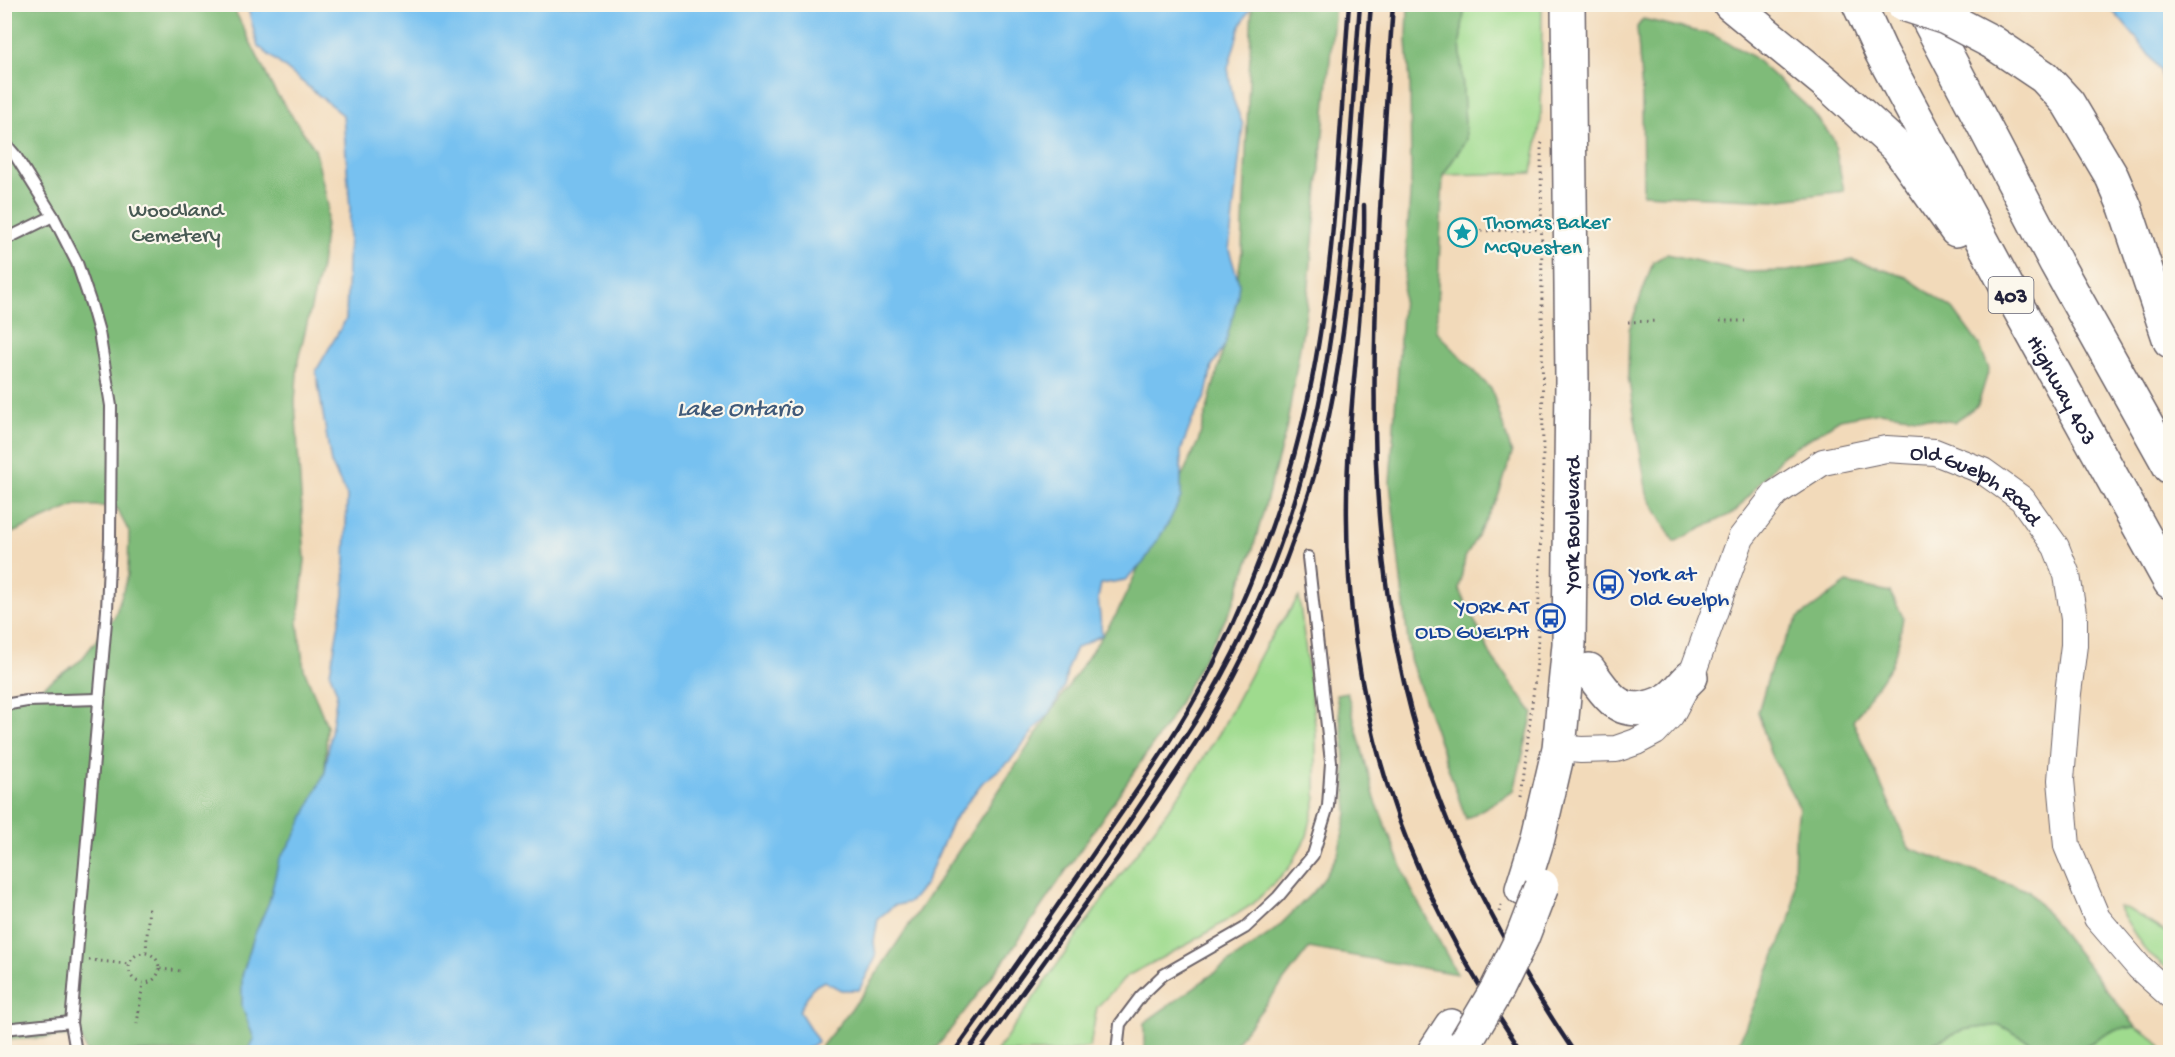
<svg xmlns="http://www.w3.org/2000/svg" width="2175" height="1057" viewBox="0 0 2175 1057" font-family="'Gochi Hand',sans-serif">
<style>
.green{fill:#9fdb8e;stroke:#607e64;stroke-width:1.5}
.forest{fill:#7fbb79;stroke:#506e5a;stroke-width:1.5}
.water{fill:#77c1f0;stroke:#4c7296;stroke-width:1.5}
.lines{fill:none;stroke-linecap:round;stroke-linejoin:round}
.service-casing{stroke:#6b6267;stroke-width:14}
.tertiary-casing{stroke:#6b6267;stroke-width:28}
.primary-casing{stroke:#6b6267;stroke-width:36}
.motorway-casing{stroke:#6b6267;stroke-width:36}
.path{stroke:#6b6267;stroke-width:3;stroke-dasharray:1.5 4.5;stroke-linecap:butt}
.service{stroke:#fff;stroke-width:10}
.tertiary{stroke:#fff;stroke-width:26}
.primary{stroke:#fff;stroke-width:33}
.motorway{stroke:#fff;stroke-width:33}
.rail{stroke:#22223b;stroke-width:4.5}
.primary-bridge-casing{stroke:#6b6267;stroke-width:36;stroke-linecap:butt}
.motorway-bridge-casing{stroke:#6b6267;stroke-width:36;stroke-linecap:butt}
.primary-bridge{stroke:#fff;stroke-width:33}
.motorway-bridge{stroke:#fff;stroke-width:33}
.labels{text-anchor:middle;stroke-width:4.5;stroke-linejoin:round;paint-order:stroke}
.shield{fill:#fbf7ec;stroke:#636270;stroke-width:1.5}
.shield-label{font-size:21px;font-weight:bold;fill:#22223b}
.park-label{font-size:22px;fill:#485a54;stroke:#fbf7ec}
.culture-label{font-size:22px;fill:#0d838f;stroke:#fbf7ec;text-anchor:start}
.street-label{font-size:22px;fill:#22223b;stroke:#fbf7ec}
.transit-label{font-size:22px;fill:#164399;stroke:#fbf7ec;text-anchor:start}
.water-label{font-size:24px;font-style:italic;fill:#405a7a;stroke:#fbf7ec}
</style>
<rect width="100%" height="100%" fill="#fbf7ec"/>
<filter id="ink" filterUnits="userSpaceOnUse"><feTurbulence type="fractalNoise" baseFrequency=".0167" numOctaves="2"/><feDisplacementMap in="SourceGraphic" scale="12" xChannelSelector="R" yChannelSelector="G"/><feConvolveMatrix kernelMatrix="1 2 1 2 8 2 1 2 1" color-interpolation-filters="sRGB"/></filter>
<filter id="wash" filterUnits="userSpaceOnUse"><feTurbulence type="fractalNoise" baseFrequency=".008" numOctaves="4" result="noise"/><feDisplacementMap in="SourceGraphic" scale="24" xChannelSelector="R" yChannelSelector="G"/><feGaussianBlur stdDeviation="1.35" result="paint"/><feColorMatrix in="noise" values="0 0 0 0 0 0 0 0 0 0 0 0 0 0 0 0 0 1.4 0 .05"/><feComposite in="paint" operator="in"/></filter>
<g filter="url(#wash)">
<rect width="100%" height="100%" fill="#f2daba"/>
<g class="green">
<path d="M1465,5h77l-1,115 -9,53 -89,2 23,-35 -6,-98z"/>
<path d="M1299,597l17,135v66l-9,38 -18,32 -36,36 -61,38 -65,34 -30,31 -7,40 -28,5h-66l114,-163 75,-102 35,-55 46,-87z"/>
<path d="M2118,907l10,2 42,26v36l-26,-22z"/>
<path d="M2000,1025l48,27h-133l47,-22z"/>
<path d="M2136,1027l17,11 12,14h-111l29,-5 33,-18z"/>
</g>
<g class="forest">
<path d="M5,5h227l42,85 41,59 13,56 -7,62 -23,93 -3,42 10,158 -7,63 6,46 23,57 -5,118 -52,208h-184l-5,-16 -76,4v-336l36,-16 40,-28 34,-44 13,-41 1,-43 -13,-25 -40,-2 -71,31z"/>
<path d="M1252,5h83l-28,301 -21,124 -33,119 -21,58 -63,114 -163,237 -73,94h-116l46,-58 253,-379 82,-173 32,-117 12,-74z"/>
<path d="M1408,5h57l-5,37 6,98 -23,35 -7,156 56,59 20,64 -14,43 -33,61 -6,31 34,70 40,54 -19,78 -48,28 -56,-160 -20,-176 21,-302 -1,-98 -3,-43z"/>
<path d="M1643,19l70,16 39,21 60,55 22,29 10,51 -70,9 -131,-6 -1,-101 -5,-66z"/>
<path d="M1667,254l79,18 42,-1 65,-11 53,17 47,32 27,37 9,23 -11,36 -24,17 -75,-10 -39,7 -57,36 -48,57 -61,30 -27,-48 -19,-118 1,-46 24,-68z"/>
<path d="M1847,583l43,9 13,25 -5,28 -7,20 -38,56 56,127 120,43 107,136 -20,2 -33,18 -35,5 -48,-27 -38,5 -47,22h-180l58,-141 2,-70 4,-34 -29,-54 -12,-41 14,-48 26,-46z"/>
<path d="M1347,692l28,107 35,88 47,87 -148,-26 -80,104h-73l-12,-5v-24l132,-94 43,-43 19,-32 9,-40 -3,-71 -8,-49z"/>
</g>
<g class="water">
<path d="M247,5h1005l-12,22 -12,41 5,31 10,26 -14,125 10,33 -2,17 -12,45 -13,21 -6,29 -14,26 -11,29v47l-12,25 -26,41 -18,17 -24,4 -3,14 4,37 -26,13 -8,18 -4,21 -14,26 -16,17 -24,31 -28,22 -29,38 -28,63 -15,18 -17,4 -15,13 -4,23 2,15 -17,33h-18l-17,-9 -12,7 -13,23 19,30 -16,11h-554l6,-13 -12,-33v-30l12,-40 15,-34 10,-42 16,-24 30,-64 12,-79 -7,-20 14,-78 3,-99 -16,-33 -15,-92 30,-52 4,-111 -7,-93 -85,-69z"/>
<path d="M2108,5h62v98l-10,-33 -23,-31z"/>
</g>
</g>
<g filter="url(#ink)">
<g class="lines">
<defs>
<g id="service">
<path d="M4,142l11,13 38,61 24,47 14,41 8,28 12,74 -1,132 -3,72 -36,413 5,29"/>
<path d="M4,240l49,-24"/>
<path d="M4,705l23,-4 72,-2"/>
<path d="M4,1029l67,-7"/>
<path d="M1117,1052l3,-28 21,-28 22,-21 82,-47 33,-31 35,-42 15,-49 3,-44 -23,-205"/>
</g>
<g id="tertiary">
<path id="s1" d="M1559,748l22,2 35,-1 20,-7 19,-10 16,-17 20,-38 50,-139 35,-45 47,-31 63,-13 49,3 48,19 39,28 34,48 11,28 7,44v26l-6,48 -7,87 6,66 30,72 42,49 31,28"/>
</g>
<g id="primary">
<path d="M1589,670c7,10 15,22 24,30 15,14 38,9 54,0 9,-5 16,-16 24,-23"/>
<path id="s2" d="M1522,889l16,-51 21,-90 10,-104 3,-263 -4,-377"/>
<path d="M1434,1052l17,-26"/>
</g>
<g id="motorway">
<path d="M1730,4l101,83 66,60 59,83"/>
<path id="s3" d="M1859,4l22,48 131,244 158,286"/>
<path d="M1920,4l136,259 114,204"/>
<path d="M1992,42l52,35 24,26 44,74 13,30 45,134"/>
</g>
</defs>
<use href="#service" class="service-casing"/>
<use href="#tertiary" class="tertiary-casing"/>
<use href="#primary" class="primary-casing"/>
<use href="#motorway" class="motorway-casing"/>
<g class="path">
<path d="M1481,231l59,-2"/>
<path d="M1720,321h25"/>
<path d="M1628,322l30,-1"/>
<path d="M1521,797l16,-135 6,-196 -2,-321 3,-6"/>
<path d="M1499,912l3,-10"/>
<path d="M146,952l3,-47"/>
<circle cx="144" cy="968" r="15"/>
<path d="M89,960l40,4"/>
<path d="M160,969l22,2"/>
<path d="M137,1024l6,-41"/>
</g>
<use href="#service" class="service"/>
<use href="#tertiary" class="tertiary"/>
<use href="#primary" class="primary"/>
<use href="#motorway" class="motorway"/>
<g class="rail">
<path d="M1393,4c-6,83 -11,164 -15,247 -9,188 -6,372 62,551 34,89 81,171 134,250"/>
<path d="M1364,205c2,97 -16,193 -17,290 -2,110 15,221 52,325 30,82 74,160 123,232"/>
<path d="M954,1052c47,-65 93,-131 139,-198 42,-61 86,-122 120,-189 43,-86 76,-177 96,-271 27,-128 30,-260 40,-390"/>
<path d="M967,1052c48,-67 96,-134 143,-202 29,-43 58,-86 86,-130 48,-79 87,-169 110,-259 38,-149 42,-303 54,-457"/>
<path d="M979,1052c53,-73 106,-146 157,-220 24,-35 48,-70 70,-106 48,-83 87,-172 112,-264 24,-90 32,-182 39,-274 5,-61 9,-122 14,-184"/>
</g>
<defs>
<path id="primary-bridge" d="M1466,1042l31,-53 25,-51 20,-52"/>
<path id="motorway-bridge" d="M1903,4l43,14 46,24"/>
</defs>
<use href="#primary-bridge" class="primary-bridge-casing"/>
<use href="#motorway-bridge" class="motorway-bridge-casing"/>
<use href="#primary-bridge" class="primary-bridge"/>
<use href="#motorway-bridge" class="motorway-bridge"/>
</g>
</g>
<defs>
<symbol id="sight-ring" viewBox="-11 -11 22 22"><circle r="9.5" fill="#fbf7ec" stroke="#0f9aa8" stroke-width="1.5"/><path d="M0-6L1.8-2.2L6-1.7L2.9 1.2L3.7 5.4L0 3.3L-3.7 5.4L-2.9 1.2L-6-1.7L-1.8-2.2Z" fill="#0f9aa8"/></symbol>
<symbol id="bus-ring" viewBox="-11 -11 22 22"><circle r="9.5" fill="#fbf7ec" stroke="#1a4fb4" stroke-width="1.5"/><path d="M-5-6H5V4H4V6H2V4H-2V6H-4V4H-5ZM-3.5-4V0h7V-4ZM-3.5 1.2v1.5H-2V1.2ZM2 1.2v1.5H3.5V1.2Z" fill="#1a4fb4"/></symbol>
</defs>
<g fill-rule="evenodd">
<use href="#sight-ring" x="1446" y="216" width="33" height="33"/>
<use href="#bus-ring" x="1592" y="568" width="33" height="33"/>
<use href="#bus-ring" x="1534" y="602" width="33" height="33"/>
</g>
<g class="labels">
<rect class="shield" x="1988.5" y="277" width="45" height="36" rx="4.5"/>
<g class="shield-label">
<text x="2011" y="302">403</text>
</g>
<g class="park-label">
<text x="176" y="216">Woodland<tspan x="176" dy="25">Cemetery</tspan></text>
</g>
<g class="culture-label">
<text x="1484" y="228">Thomas Baker<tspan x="1484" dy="25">McQuesten</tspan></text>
</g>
<g class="street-label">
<text dy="8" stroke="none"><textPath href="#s3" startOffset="436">Highway 403</textPath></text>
<text dy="8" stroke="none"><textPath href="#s1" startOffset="592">Old Guelph Road</textPath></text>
<text dy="8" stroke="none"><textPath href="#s2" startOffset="370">York Boulevard</textPath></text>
</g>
<g class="transit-label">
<text x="1630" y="580">York at<tspan x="1630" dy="25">Old Guelph</tspan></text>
<text x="1529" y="613" text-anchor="end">YORK AT<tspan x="1529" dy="25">OLD GUELPH</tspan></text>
</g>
<g class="water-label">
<text x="740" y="415">Lake Ontario</text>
</g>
</g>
<rect width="2175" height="1057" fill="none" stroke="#fbf7ec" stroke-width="24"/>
</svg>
